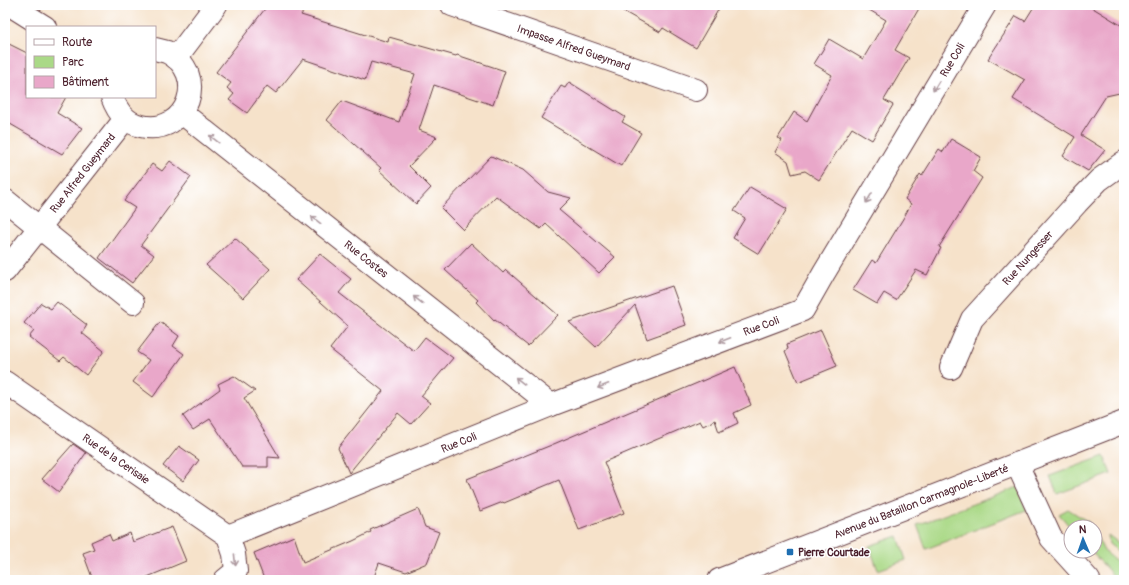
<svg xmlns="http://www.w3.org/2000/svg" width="1129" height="585" viewBox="0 0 1129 585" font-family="Pangolin,sans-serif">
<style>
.green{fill:#aad987;stroke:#7a7c59}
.building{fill:#e9a7c9}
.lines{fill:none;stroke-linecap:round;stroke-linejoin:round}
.minor-casing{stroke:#643c43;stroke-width:24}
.secondary-casing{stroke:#643c43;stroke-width:24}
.minor{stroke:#fff;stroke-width:22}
.secondary{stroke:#fff;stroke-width:22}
.oneway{stroke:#ae9aa0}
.poi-dot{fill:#1f6fb2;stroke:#fff;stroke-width:1.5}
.labels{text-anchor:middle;stroke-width:3;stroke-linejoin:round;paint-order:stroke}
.street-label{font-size:11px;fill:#4a1f2b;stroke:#fff}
.poi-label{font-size:11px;font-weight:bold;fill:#4a1f2b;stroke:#fff;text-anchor:start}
</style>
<rect width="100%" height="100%" fill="#fff"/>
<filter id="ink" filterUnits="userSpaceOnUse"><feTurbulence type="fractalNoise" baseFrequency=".025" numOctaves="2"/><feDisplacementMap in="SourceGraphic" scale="8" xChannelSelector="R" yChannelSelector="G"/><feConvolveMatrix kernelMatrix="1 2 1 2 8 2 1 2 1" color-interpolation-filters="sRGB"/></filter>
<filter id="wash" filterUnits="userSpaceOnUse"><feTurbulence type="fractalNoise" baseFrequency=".012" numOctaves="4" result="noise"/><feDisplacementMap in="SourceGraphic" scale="16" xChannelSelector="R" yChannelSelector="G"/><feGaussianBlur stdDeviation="0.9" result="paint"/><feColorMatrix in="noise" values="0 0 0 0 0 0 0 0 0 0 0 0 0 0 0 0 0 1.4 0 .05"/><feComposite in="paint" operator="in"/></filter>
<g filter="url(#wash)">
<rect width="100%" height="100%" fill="#f6e2ca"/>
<g class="green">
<path d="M1104,456l7,18 -54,20 -7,-18z"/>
<path d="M1018,487l8,23 -100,39 -9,-24z"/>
<path d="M1068,509l22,14 2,4h-21v1l-12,-14z"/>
<path d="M1095,533l9,18 20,16v13h-7l-26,-29h4z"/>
<path d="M1108,535l16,12v9l-15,-12z"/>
<path d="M898,536l8,24 -28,10 -9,-24z"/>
</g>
<g id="blocks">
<g class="building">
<path d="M268,5h40l-7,10 87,27 1,-5 67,19 1,-1 48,16 -12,34 -59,-20 -15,45 18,7 -28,29 22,22 -15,16 -37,-34 2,-2 -54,-48 15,-19 57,21 16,-48 -44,-12 -6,18 -62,-21 -27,34 -9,-7 -20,27 -18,-13 5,-6 -7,-6 4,-5 -15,-11z"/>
<path d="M612,5h109l-25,43 -33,-20 -3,4z"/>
<path d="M861,5h60l-26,45 14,8 -25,42 9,5 -21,35 -20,-12 -33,52 -14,-9 -13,3 -4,-13 -13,-9 7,-12 -4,-2 16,-26 13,9 25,-46 -18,-11 8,-13 7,-12 34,20 23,-39z"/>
<path d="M1035,5h53l36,22v65l-18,4 -25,39 24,15 -17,21 -25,-15 12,-19 -62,-38 12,-19 -37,-21 28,-43 9,5z"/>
<path d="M5,42l22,11v44h39l-9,16 25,15 -20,26 -57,-33z"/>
<path d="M569,82l56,35 -3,5 19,11 -20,33 -80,-48 20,-32 4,2z"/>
<path d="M951,139l30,18 -8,14 9,7 -43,69 2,1 -14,27 -11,-5 -20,30 -12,-7 -7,11 -24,-14 19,-30 4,3 28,-46 7,-13 -6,-5 15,-25 2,2 17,-27 4,3z"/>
<path d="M491,156l32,14 25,22 23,6 -12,12 56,47 -16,16 -53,-49 -5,5 -45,-33 -33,34 -22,-22z"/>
<path d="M170,161l21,16 -50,68 13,10 -22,28 -33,-25 36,-50 -11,-7 28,-37 10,7z"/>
<path d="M750,187l37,22 -28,45 -26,-16 12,-20 -11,-7z"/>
<path d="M235,238l35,31 -27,29 -37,-33z"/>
<path d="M471,243l32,30 3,-3 52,45 -30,31 -33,-26 -1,1 -18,-19 2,-2 -33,-30z"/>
<path d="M320,254l31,25 -12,14 75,58 11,-14 28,21 -32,38 9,7 -19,21 -13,-11 -49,60 -11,-25 45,-57 -53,-42 18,-23 -52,-46z"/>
<path d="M672,286l14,39 -39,14 -12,-34 -39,42 -27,-25z"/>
<path d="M57,302l30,23 -5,8 22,18 -18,24 -22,-18 -4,4 -31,-24 5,-6 -10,-8 17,-20 10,6z"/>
<path d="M160,322l19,14 -6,10 11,8 -31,43 -20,-15 16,-22 -12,-8z"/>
<path d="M821,330l16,36 -39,16 -13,-31 3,-2 -1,-5z"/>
<path d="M735,367l16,38 -17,8 4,10 -19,9 -4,-12 -12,6 -3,-5 -96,41 20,51 -45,17 -20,-50 -55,23 -1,-1 -23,9 -13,-32 82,-33z"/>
<path d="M234,376l21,15 -11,7 36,60 -12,-1v10h-26l-32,-48 -17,11 -10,-14 37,-27 -2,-5z"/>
<path d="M73,444l13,9 -27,39 -17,-13z"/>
<path d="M179,446l20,14 -16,21 -20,-15z"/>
<path d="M418,509l7,18 14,5 -12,31 -21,9 -27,-9 -6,17h-112l3,-1 -10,-26 40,-17 9,26 50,-21 18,-9 -1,-2z"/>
<path d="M172,527l14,34 -46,19h-47l-10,-27 11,-4 -3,-7 18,-8 3,7 18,-8 3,9z"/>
</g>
</g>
</g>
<g filter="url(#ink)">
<use href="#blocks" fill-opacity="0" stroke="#643c43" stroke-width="1"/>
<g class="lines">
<defs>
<g id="minor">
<path d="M10,5l35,22"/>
<path id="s1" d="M452,5l244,85"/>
<path d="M176,58l40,-53"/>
<path d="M112,97c5,14 14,26 29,29 47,11 69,-53 26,-74 -4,-1 -8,-2 -12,-3"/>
<path id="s2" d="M182,113l369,292"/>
<path d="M5,200l128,103"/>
<path id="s3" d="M5,271l120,-152"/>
<path id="s4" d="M951,368l21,-49 105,-116 22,-23 25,-18"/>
<path id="s5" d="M5,382l223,154 6,18 2,17 -11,9"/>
<path d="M1017,464l34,74 38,42"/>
<path id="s6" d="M228,536l323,-131 252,-95 21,-37 161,-268"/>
</g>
<g id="secondary">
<path id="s7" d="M719,580l405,-158"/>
</g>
</defs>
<use href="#minor" class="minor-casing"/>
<use href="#secondary" class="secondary-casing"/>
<use href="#minor" class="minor"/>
<use href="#secondary" class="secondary"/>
</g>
<defs><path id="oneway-shaft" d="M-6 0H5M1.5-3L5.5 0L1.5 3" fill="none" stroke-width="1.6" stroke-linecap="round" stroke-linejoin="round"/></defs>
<g class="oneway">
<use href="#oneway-shaft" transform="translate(936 86) rotate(121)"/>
<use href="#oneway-shaft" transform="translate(214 139) rotate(-142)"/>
<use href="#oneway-shaft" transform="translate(869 198) rotate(121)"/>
<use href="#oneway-shaft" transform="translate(316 220) rotate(-142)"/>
<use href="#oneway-shaft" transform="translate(418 300) rotate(-142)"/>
<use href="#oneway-shaft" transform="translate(725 340) rotate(159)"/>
<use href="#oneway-shaft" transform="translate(520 381) rotate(-142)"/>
<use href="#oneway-shaft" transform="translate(603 386) rotate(159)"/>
<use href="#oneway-shaft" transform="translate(235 560) rotate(84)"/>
</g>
</g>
<rect class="poi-dot" x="786" y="548" width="8" height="8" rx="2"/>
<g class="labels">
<g class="street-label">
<text dy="4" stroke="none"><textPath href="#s1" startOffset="129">Impasse Alfred Gueymard</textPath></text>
<text dy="4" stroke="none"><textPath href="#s6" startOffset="909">Rue Coli</textPath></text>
<text dy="4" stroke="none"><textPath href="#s3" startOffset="125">Rue Alfred Gueymard</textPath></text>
<text dy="4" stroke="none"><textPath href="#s4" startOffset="136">Rue Nungesser</textPath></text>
<text dy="4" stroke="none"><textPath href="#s2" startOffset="235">Rue Costes</textPath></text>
<text dy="4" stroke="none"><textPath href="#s6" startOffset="573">Rue Coli</textPath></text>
<text dy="4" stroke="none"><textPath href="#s6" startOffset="249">Rue Coli</textPath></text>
<text dy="4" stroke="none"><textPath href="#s5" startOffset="135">Rue de la Cerisaie</textPath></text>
<text dy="4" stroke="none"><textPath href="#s7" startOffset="217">Avenue du Bataillon Carmagnole-Liberté</textPath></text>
</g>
<g class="poi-label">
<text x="798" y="556">Pierre Courtade</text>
</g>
</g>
<rect width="1129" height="585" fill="none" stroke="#fff" stroke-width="20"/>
<rect x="26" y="26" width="130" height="72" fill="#ffffff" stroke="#b7a5aa"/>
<rect x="34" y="39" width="20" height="6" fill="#ffffff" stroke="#b7a5aa"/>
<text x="62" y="46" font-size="12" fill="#4a1f2b">Route</text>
<rect x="34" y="56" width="20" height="12" fill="#aad987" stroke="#b7a5aa"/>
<text x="62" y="66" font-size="12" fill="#4a1f2b">Parc</text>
<rect x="34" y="76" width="20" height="12" fill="#e9a7c9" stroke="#b7a5aa"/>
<text x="62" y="86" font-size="12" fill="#4a1f2b">Bâtiment</text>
<g transform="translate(1083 539) rotate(358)"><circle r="19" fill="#ffffff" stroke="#b7a5aa"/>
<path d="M0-3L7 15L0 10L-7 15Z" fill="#1f6fb2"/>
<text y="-6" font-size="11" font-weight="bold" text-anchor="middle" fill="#4a1f2b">N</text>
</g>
</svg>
